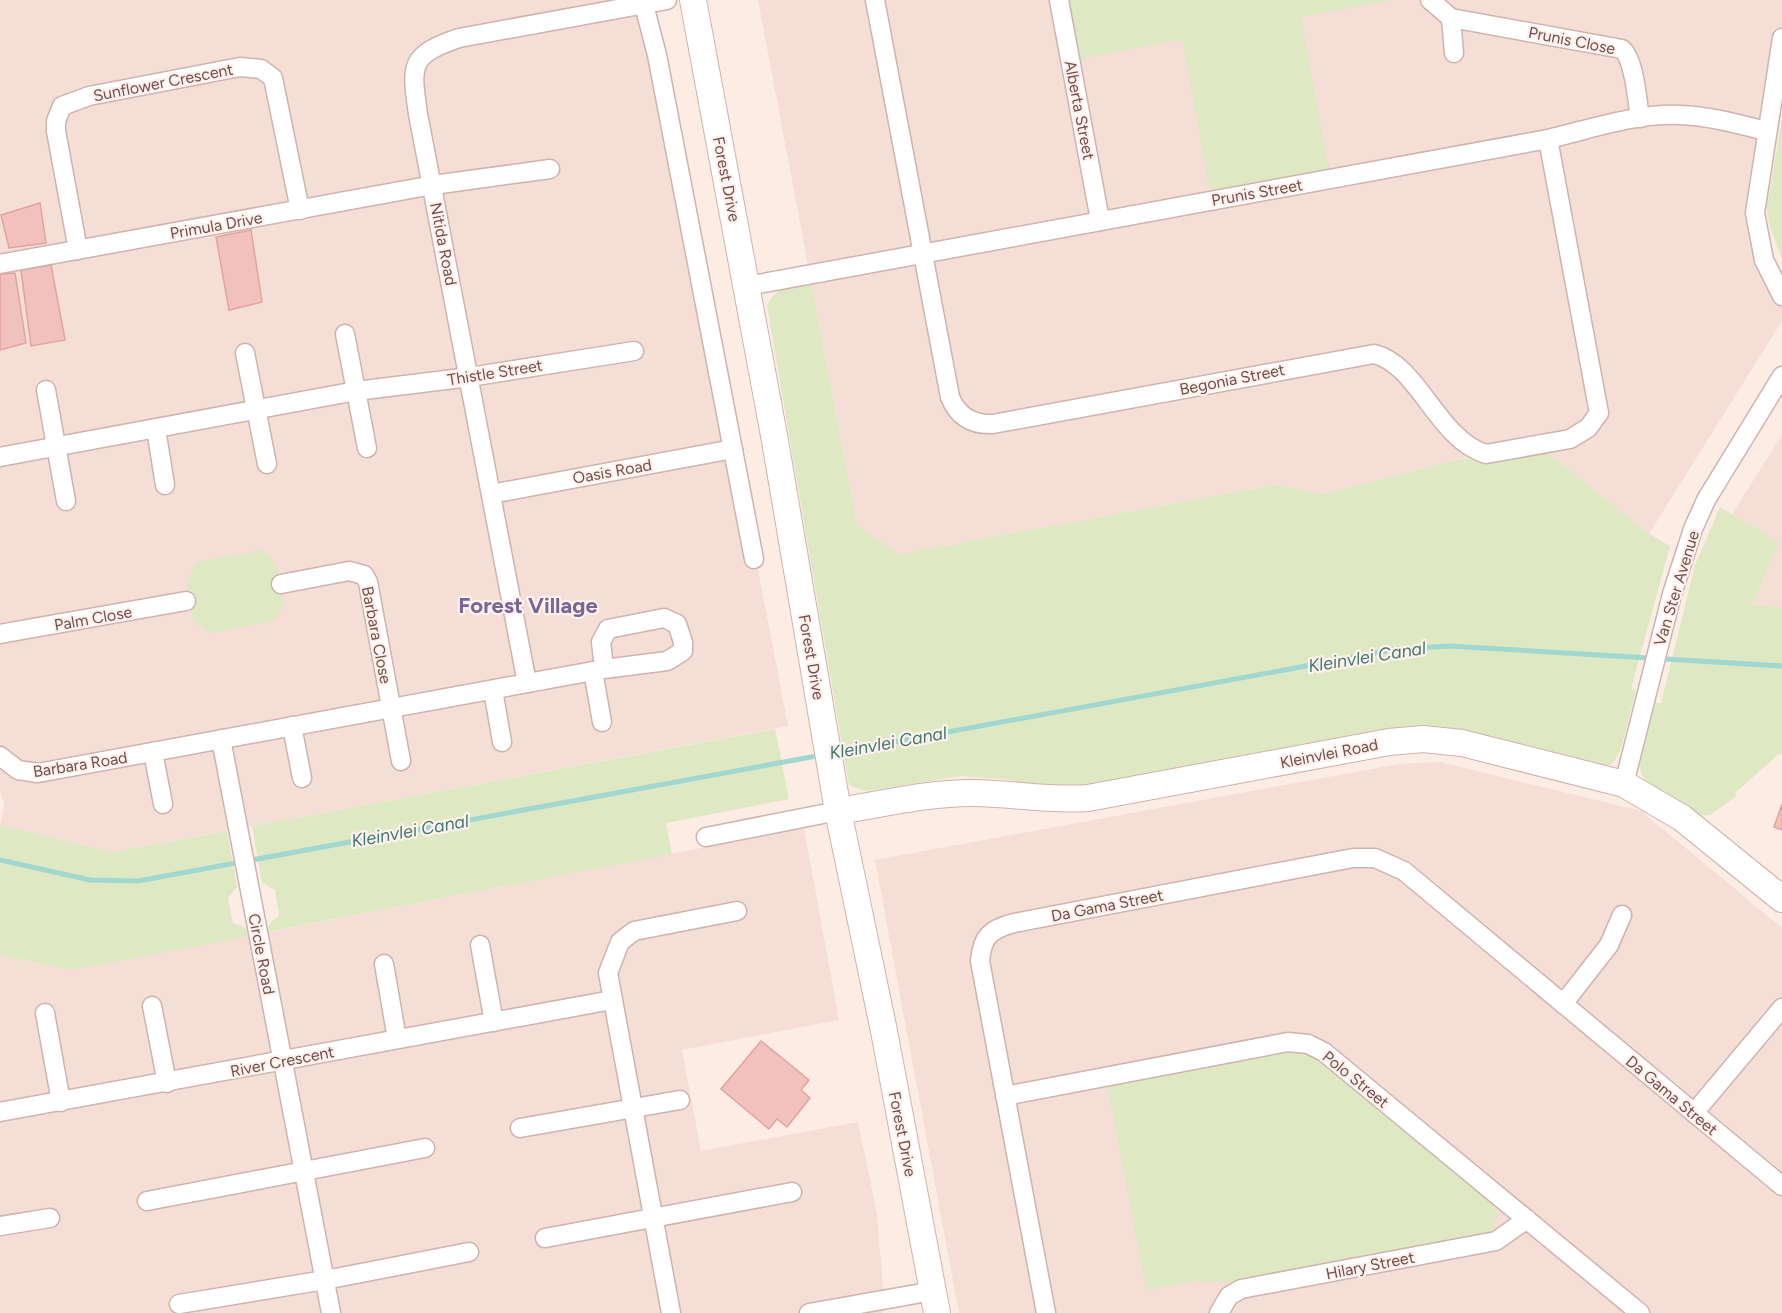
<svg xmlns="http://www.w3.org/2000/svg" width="1782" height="1313" viewBox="0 0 1782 1313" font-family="Figtree,sans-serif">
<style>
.residential{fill:#f5ded6}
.green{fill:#dee9c3}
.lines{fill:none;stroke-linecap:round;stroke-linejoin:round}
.stream{stroke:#a0d7cf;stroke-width:5}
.building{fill:#f1c2bd;stroke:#e3a39d;stroke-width:1.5}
.street-casing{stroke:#cfb3ae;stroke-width:21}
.secondary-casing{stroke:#d2b1ab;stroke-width:28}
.street{stroke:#fff;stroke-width:18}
.secondary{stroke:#fff;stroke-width:26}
.labels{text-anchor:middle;stroke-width:4.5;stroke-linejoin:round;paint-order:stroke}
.street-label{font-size:16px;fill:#744d4a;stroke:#fff1eb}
.water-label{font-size:18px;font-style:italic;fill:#3e7971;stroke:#fff1eb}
.district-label{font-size:22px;font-weight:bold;fill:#786697;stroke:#fff1eb}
</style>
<rect width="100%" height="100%" fill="#fcece4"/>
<g class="residential">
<path d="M0,0h649l139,726 -675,126 -113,-27 4,-21 -4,-13z"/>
<path d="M758,0h1024v30l-28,166 28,105v20l-133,213 -110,-89 -82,15 -134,34 -49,-9 -374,69 -43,-29z"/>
<path d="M1782,435v172l-30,-2 27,-63 -47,-28z"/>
<path d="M1440,762l201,49 141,117v385h-823l-84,-453 524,-96z"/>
<path d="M804,828l35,192 -157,30 19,101 157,-29 19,92 7,84 -2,15h-882v-358l72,15z"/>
</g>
<g class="green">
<path d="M1069,0h325l-93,17 28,154 -119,21 -28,-153 -102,20z"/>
<path d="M1782,117v142l-13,-34 -2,-18z"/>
<path d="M811,282l46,243 43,29 374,-69 49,9 134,-34 88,-10 104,84 21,12 -39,143 5,2 -16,60 -7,12 -8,5 -123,-31 -402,52 -61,-2 -5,-7 -53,-4 -95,15 -17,-6 -82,-479c8,-20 26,-20 44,-24z"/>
<path d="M1720,507l59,35 -27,63 30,2v148l-3,-1 -44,39 2,3 -27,19 -10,1 -54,-35 -5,-7 -1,-9 15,-62h6l34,-138z"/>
<path d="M263,550l13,13 8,42 -10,16 -64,12 -17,-12 -7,-33 9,-26z"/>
<path d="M775,729l14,70 -123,24 6,31 -406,78 4,-9 9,-8 -4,-25 -13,-7 -10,-57z"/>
<path d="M0,825l113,27 114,-21 10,56 -9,11 5,25 12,5 5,8 -178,34 -72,-15z"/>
<path d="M1293,1049l17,2 184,150c5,13 3,24 -8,34l-250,48 -40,-2 -50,9 -39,-207z"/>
</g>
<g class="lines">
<g class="stream">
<path d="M834,753l564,-104 52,-3 332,20"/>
<path d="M0,860l90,20 48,1 684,-126"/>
</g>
</g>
<g class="building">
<path d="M40,203l6,40 -37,5 -8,-33z"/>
<path d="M251,230l11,72 -33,8 -13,-73z"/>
<path d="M51,265l14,75 -34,6 -10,-76z"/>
<path d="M15,273l11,70 -26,7v-76z"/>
<path d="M1782,804v26l-8,-3z"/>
<path d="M761,1041l48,39 -8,10 9,8 -23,29 -10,-8 -8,10 -48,-40z"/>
</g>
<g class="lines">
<defs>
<g id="street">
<path d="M875,0l75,397c8,20 23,28 43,27l381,-70c44,10 64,86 112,100l84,-15 18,-11 11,-15 -51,-274"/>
<path d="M1059,0l41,220"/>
<path d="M1430,0l21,18 171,31c13,11 15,52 18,69"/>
<path d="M644,5l13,50 97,504"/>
<path d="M1451,18l3,35"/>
<path d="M1782,38l-27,175 9,47 18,36"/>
<path d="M78,250l-22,-119v-10l6,-15 27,-10 151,-29 21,2 12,9 27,132"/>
<path d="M0,264l433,-79 117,-16"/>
<path d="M747,286l801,-147c43,-10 88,-26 132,-24 29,1 58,9 86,16"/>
<path d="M345,334l22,114"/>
<path d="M245,353l22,111"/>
<path d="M46,390l20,111"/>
<path d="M156,429l9,56"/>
<path d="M0,457l356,-66 114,-14 164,-26"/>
<path d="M491,494l242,-45"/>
<path d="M281,584l68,-13 15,4 4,7 33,179"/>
<path d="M0,634l186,-33"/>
<path d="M593,671l9,51"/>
<path d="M527,683l-109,-569c-7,-49 -9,-59 41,-76l208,-38"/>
<path d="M493,690l9,52"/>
<path d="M292,726l10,52"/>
<path d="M221,739l110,574"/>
<path d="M153,752l10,52"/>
<path d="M0,756l18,14 20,3 566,-104 63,-8 16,-10v-9l-6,-18 -13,-6 -56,11 -7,13 3,27"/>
<path d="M1624,784l48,-190 21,-65 13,-29 76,-124"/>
<path d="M706,837l132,-26"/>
<path d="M480,945l14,77"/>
<path d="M384,964l13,75"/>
<path d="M1563,1004l46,-59 13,-30"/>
<path d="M152,1006l15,77"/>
<path d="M45,1013l16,89"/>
<path d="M1005,1096l283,-54 20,2 16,8 316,261"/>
<path d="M0,1112l612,-112"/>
<path d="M1694,1113l88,-105"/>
<path d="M520,1128l160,-28"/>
<path d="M147,1201l278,-53"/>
<path d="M0,1226l50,-8"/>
<path d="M545,1238l247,-46"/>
<path d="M179,1304l146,-24 144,-28"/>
<path d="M671,1313l-63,-340 12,-31 14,-11 103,-20"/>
<path d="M809,1313l124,-22"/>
<path d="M1046,1313l-66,-352c2,-25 11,-32 34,-38l339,-65h22l29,13 378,315"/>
<path d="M1219,1313l10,-17 12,-7 255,-48 31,-22"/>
</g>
<g id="secondary">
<path d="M693,0l82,441 63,370 46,220 53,282"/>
<path d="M838,811c45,-7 89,-18 134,-18 40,0 75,8 116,5l301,-56 34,-3 39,4 162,41 58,34 100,81"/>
</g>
</defs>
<use href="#street" class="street-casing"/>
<use href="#secondary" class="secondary-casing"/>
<use href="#street" class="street"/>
<use href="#secondary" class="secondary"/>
</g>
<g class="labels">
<g class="street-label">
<text transform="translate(1572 40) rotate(11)" y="6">Prunis Close</text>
<text transform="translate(163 82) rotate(-11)" y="6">Sunflower Crescent</text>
<text transform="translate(1080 110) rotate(79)" y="6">Alberta Street</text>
<text transform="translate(727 179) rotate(79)" y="6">Forest Drive</text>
<text transform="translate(1257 192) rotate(-10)" y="6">Prunis Street</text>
<text transform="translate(216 225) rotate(-10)" y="6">Primula Drive</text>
<text transform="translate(444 244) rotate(79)" y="6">Nitida Road</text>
<text transform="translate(495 372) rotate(-9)" y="6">Thistle Street</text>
<text transform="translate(1232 379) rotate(-11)" y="6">Begonia Street</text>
<text transform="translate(612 471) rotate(-10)" y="6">Oasis Road</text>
<text transform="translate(1676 588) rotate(-73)" y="6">Van Ster Avenue</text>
<text transform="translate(93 618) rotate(-10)" y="6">Palm Close</text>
<text transform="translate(377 635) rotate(79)" y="6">Barbara Close</text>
<text transform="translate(812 657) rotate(80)" y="6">Forest Drive</text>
<text transform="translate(1329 753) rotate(-11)" y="6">Kleinvlei Road</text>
<text transform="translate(80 764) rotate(-9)" y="6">Barbara Road</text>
<text transform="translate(1107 905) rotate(-11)" y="6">Da Gama Street</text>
<text transform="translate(262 954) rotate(79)" y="6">Circle Road</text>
<text transform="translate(282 1061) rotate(-11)" y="6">River Crescent</text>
<text transform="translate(1356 1079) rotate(39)" y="6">Polo Street</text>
<text transform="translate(1672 1095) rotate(40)" y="6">Da Gama Street</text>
<text transform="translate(903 1134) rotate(79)" y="6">Forest Drive</text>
<text transform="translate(1370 1265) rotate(-11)" y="6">Hilary Street</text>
</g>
<g class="water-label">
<text transform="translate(1367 657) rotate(-9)" y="6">Kleinvlei Canal</text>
<text transform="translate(888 743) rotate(-10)" y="6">Kleinvlei Canal</text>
<text transform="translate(410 831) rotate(-10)" y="6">Kleinvlei Canal</text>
</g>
<g class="district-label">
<text x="528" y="613">Forest Village</text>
</g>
</g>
</svg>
